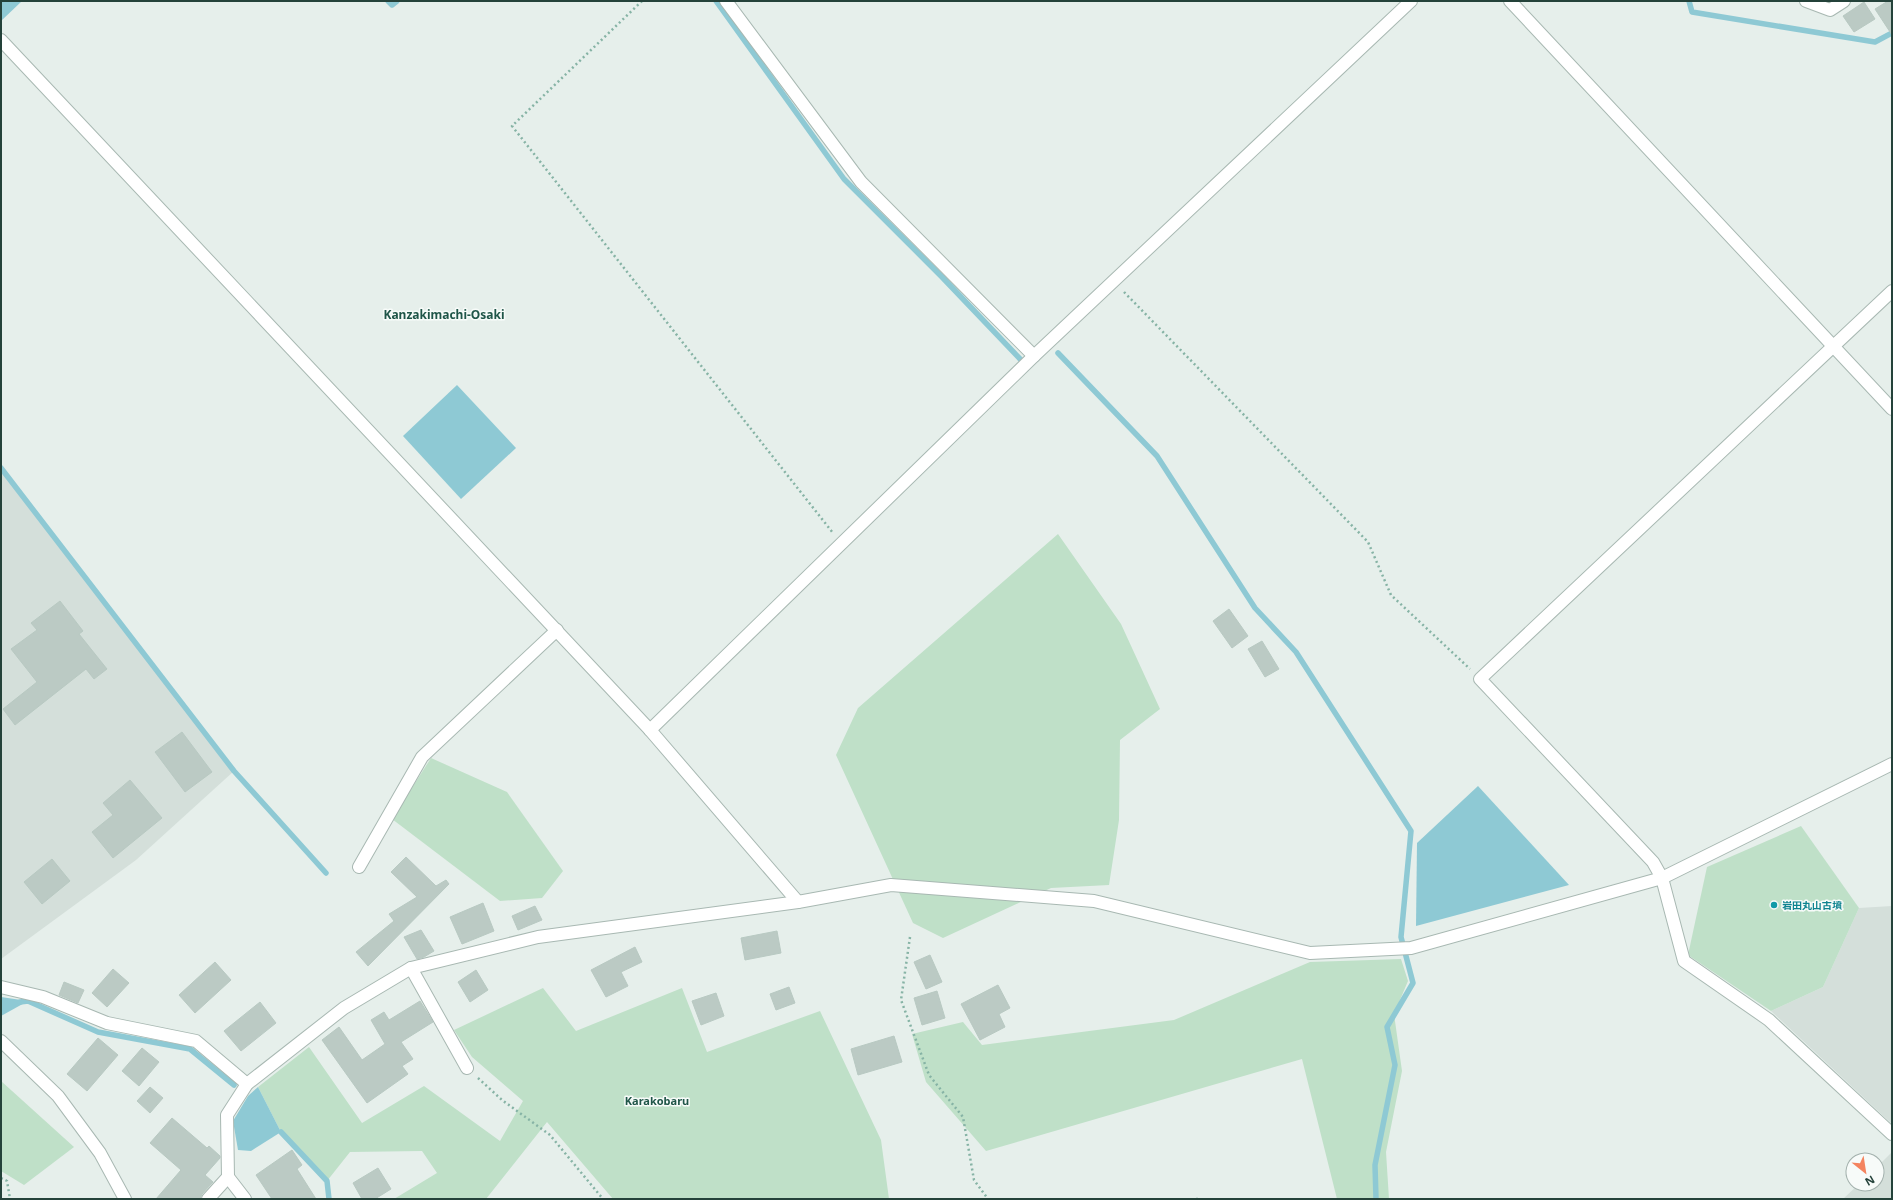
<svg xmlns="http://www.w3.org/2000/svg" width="1893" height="1200" viewBox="0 0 1893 1200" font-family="'Noto Sans','Noto Sans JP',sans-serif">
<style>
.built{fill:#d4dfda}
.green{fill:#bfe0c8}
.water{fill:#8ec9d4}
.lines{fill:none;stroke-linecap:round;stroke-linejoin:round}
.stream{stroke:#8ec9d4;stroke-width:5.5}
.building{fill:#bbcac4;stroke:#b8c9c2}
.minor-casing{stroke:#a8b8b2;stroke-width:14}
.tertiary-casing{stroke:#a8b8b2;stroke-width:14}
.path{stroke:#86b3a5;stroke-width:2.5;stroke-dasharray:2 3;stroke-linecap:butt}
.minor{stroke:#fff;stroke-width:12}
.tertiary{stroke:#fff;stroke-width:12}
.culture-dot{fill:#0f9aa8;stroke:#f7fbf9;stroke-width:1.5}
.labels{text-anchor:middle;stroke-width:3;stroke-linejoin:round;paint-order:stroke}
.culture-label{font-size:10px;font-weight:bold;fill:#0d838f;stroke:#f7fbf9;text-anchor:start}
.neighbourhood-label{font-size:11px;font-weight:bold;fill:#1f5548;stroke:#f7fbf9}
.quarter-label{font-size:12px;font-weight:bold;fill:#1f5548;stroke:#f7fbf9}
</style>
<rect width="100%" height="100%" fill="#e6efeb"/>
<g class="built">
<path d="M1,468l233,303 -98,89 -135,99z"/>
<path d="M1892,906v218l-121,-113 52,-24 36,-79z"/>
<path d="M1892,1152v47h-49l16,-15h18v-17z"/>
</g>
<g class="green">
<path d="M1058,534l63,90 39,85 -40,31 -1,80 -10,65 -58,3 -108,50 -30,-15 -77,-168 22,-47z"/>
<path d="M431,758l76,34 56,79 -21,27 -42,3 -108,-82z"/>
<path d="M1801,826l58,82 -36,79 -52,24 -83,-56 19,-88z"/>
<path d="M1401,959l7,22 -14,33 8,57 -16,81 3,47h-52l-35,-140 -316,92 -60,-69 -14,-48 51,-12 19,23 192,-25 136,-58z"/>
<path d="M543,988l33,43 106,-43 25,64 113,-41 61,129 8,59h-276l-66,-77 -61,77h-92l43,-26 -15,-22 -72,1 -23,29 -46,-49 -23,-45 51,-40 53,76 62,-37 76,55 23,-40 -51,-44 -18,-27z"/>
<path d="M1,1081l73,66 -50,38 -23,-14z"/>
</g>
<g class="water">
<path d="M1,1h21l-21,20z"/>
<path d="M457,385l59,63 -55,51 -58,-63z"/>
<path d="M1478,786l91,99 -153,41 1,-83z"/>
<path d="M1,997l27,4 -27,15z"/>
<path d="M258,1087l23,45 -30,19 -13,-1 -5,-29 15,-25z"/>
</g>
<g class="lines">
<g class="stream">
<path d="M388,1l4,4 5,-4"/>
<path d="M716,1l128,178 98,98 80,84"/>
<path d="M1689,1l3,11 183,30 17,-9"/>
<path d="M1058,353l99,103 98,152 41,44 115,179 -10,106 12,46 -26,44 8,38 -20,100 1,34"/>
<path d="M1,468l233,303 92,102"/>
<path d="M20,1002l8,-1 70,31 92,17 44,36"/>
<path d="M281,1132l46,49 2,18"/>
</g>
</g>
<g class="building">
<path d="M1888,1h4v34l-17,-26z"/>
<path d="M1864,2l11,17 -21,13 -11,-16z"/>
<path d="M60,601l23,30 -4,3 28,35 -13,10 -8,-10 -71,56 -12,-16 34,-27 -26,-33 26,-19 -6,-7z"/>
<path d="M1229,609l19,27 -16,12 -19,-27z"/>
<path d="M1262,641l17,28 -14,8 -17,-28z"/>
<path d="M182,732l30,40 -27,20 -30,-40z"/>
<path d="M130,780l32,38 -49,40 -21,-26 21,-17 -10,-12z"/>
<path d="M406,857l30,29 10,-6 3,4 -81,82 -12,-14 38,-31 -5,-7 28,-17 -26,-25z"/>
<path d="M52,859l18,22 -28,23 -18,-22z"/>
<path d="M483,903l11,28 -32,13 -12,-27z"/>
<path d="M535,906l7,14 -24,10 -6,-14z"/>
<path d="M421,930l13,21 -10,6 -7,2 -13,-22z"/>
<path d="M777,931l4,22 -36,7 -4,-22z"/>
<path d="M635,947l7,15 -21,10 7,14 -22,11 -15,-27z"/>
<path d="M930,955l12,27 -16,7 -12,-27z"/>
<path d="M215,962l16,18 -36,33 -16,-18z"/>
<path d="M113,969l16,14 -22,24 -15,-14z"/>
<path d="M476,970l12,20 -18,12 -12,-20z"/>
<path d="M64,982l20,8 -6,13 -19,-8z"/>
<path d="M998,985l12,23 -11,6 6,13 -25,13 -19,-36z"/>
<path d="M789,987l6,16 -19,7 -6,-16z"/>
<path d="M937,991l8,27 -23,7 -8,-27z"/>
<path d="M716,993l8,23 -23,9 -9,-24z"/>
<path d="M420,1001l13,21 -32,20 12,17 -11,7 6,8 -41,29 -45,-63 17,-13 23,33 23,-16 -14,-24 13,-8 5,8z"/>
<path d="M260,1002l16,21 -35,28 -17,-20z"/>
<path d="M894,1036l8,26 -44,13 -7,-26z"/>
<path d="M98,1038l20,17 -31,36 -20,-17z"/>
<path d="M142,1048l17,14 -20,24 -17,-15z"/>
<path d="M150,1087l13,11 -13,15 -13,-12z"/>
<path d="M172,1118l35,30 2,-2 11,10v2l-15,17 8,7 -11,12 -2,5h-44l25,-29 -31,-27z"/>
<path d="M292,1150l10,15 -5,4 19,30h-44l-16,-24z"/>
<path d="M378,1168l13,21 -16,10h-13l-9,-16z"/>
</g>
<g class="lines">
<defs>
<g id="minor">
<path d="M726,1l135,181 173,174"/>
<path d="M1510,1l382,408"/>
<path d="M1806,1l24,9 14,-9"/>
<path d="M1,40l649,690 148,172"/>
<path d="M1892,291l-412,388 173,183 9,16 22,83 85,59 123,114"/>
<path d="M650,730l384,-374 377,-355"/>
<path d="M359,867l63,-110 135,-127"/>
<path d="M411,968l56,100"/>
<path d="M1,987l42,10 64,26 89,18 51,43"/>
<path d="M228,1177l17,22"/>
<path d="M208,1199l20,-22 -1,-62 20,-31 97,-76 67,-40 127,-31 260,-35 93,-17 203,16 216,52 101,-5 251,-70 230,-114"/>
</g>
<path id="tertiary" d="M1,1041l57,55 42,57 25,46"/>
</defs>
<use href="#minor" class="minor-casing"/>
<use href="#tertiary" class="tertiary-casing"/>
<g class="path">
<path d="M642,1l-130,125 321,407"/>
<path d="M1124,292l244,250 23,53 79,74"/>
<path d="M910,937l-9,63 28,75 34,42 11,63 14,19"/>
<path d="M478,1078l24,22 48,35 53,64"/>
<path d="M1,1178l6,3 3,18"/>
<path d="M1196,1199h2"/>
</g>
<use href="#minor" class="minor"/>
<use href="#tertiary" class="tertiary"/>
</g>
<circle class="culture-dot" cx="1774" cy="905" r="4"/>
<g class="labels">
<g class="culture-label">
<text x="1782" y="909">岩田丸山古墳</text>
</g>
<g class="neighbourhood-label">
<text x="657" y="1105">Karakobaru</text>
</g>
<g class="quarter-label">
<text x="444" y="319">Kanzakimachi-Osaki</text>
</g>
</g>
<rect width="1893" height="1200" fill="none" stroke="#24423a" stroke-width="4"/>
<g transform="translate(1865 1172) rotate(150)"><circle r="19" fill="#f7fbf9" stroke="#a3b1ad"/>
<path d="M0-3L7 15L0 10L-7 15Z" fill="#f4845f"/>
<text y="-6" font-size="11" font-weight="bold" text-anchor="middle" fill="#24423a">N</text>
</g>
</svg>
